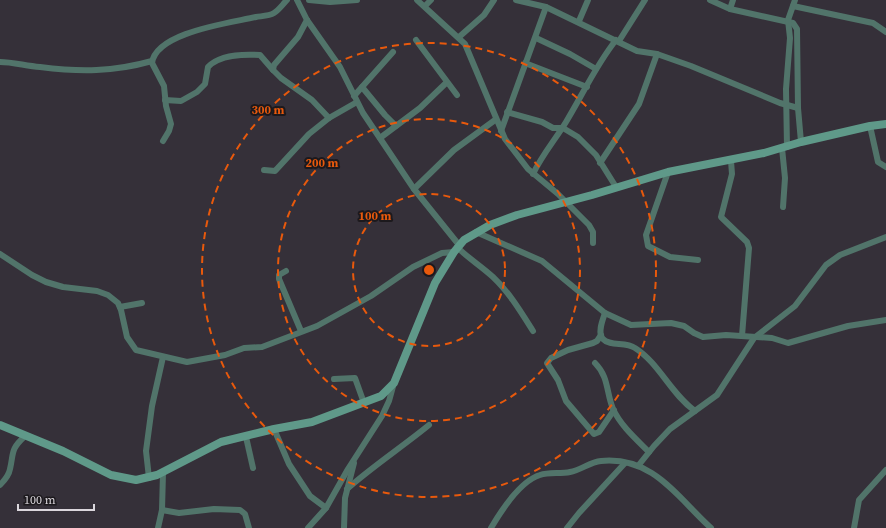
<svg xmlns="http://www.w3.org/2000/svg" width="886" height="528" viewBox="0 0 886 528" font-family="'Source Serif 4',serif">
<style>
.lines{fill:none;stroke-linecap:round;stroke-linejoin:round}
.street{stroke:#51746a;stroke-width:6}
.secondary{stroke:#5f9989;stroke-width:8}
.ring{fill:none;stroke:#e8590c;stroke-width:2;stroke-dasharray:7 5}
.centre{fill:#e8590c;stroke:#1c191d;stroke-width:2}
.ring-label{font-size:12px;text-anchor:middle;font-weight:bold;fill:#e8590c;stroke:#1c191d;stroke-width:4;stroke-linejoin:round;paint-order:stroke}
</style>
<rect width="100%" height="100%" fill="#353039"/>
<g class="lines">
<g class="street">
<path d="M297,0l10,20 33,47 23,46 51,76 45,56"/>
<path d="M309,0l21,2 27,-2"/>
<path d="M417,0l48,44 40,95 23,30 30,25 31,31 4,7v11"/>
<path d="M516,0l30,7 91,44 20,3 34,12 89,37 18,5"/>
<path d="M710,0l20,9 63,14 4,6 1,79 3,34"/>
<path d="M425,6l6,-6"/>
<path d="M793,6l80,17 13,9"/>
<path d="M730,9l3,-9"/>
<path d="M307,20l-9,17 -24,28 -1,5 8,8 31,22 17,18"/>
<path d="M579,21l9,-21"/>
<path d="M459,37l25,-22 10,-15"/>
<path d="M536,38l34,16 26,15"/>
<path d="M416,40l41,55"/>
<path d="M619,41l26,-41"/>
<path d="M0,62c13,0 26,4 40,5 40,5 73,5 112,-6"/>
<path d="M525,63l62,24"/>
<path d="M362,87l23,28 11,11"/>
<path d="M354,96l39,-44"/>
<path d="M165,100l16,1 16,-9 8,-8 3,-17c11,-12 36,-13 52,-12l13,15"/>
<path d="M507,112l35,10 11,6h10l15,9 18,18 20,32"/>
<path d="M870,126l8,36 8,5"/>
<path d="M501,131l45,-124"/>
<path d="M380,138l40,-30 26,-25"/>
<path d="M163,141l6,-10 2,-7 -5,-18 -2,-20 -12,-23c4,-31 79,-40 104,-46 6,-1 13,-1 18,-4 5,-3 9,-9 13,-13"/>
<path d="M787,147l-1,-58 4,-51 -2,-18 7,-20"/>
<path d="M782,148l3,30 -2,29"/>
<path d="M731,161l1,13 -11,43 26,25 2,6 -7,88"/>
<path d="M600,163l39,-59 18,-50"/>
<path d="M264,170l11,1 34,-37 20,-16 28,-16"/>
<path d="M668,172l-22,63 2,11 22,11 28,3"/>
<path d="M533,174c9,-19 22,-34 33,-52 17,-28 30,-57 50,-82"/>
<path d="M414,189l40,-39 41,-30"/>
<path d="M476,232l66,29 63,52 26,12 40,-2 13,3 10,7 9,4 23,-2 46,3 16,5 60,-17 38,-6"/>
<path d="M457,247c11,11 24,19 36,30 16,15 28,35 40,54"/>
<path d="M0,254l32,21 14,7 17,5 34,4 11,4 10,8 3,7 6,27 9,13 51,12 38,-7 19,-7 18,-1 55,-21 54,-30 42,-29 29,-14 12,-1"/>
<path d="M286,271l-7,4v4l22,52"/>
<path d="M120,307l22,-4"/>
<path d="M605,313c-2,6 -8,20 -2,26 7,8 23,2 32,9 24,15 36,46 60,63"/>
<path d="M601,335l-4,6 -4,2 -25,7 -17,8 -4,5 11,17 8,21 28,33 5,-2 15,-22"/>
<path d="M595,363c14,14 11,29 18,46 8,17 23,30 36,43"/>
<path d="M334,379l21,-1 9,25"/>
<path d="M274,429l15,35 21,32 16,12"/>
<path d="M246,437l7,31"/>
<path d="M638,466l16,-20 16,-17 47,-34 37,-57 41,-32 31,-41 14,-10 46,-18"/>
<path d="M149,478l-3,-27 6,-45 11,-49"/>
<path d="M0,485c4,-4 9,-10 10,-16 4,-17 0,-19 15,-33"/>
<path d="M347,489c26,-23 55,-42 82,-64"/>
<path d="M162,510l17,3 35,-4 26,1 5,4 4,14"/>
<path d="M158,528l4,-18 1,-37"/>
<path d="M308,528l18,-20 22,-39 34,-53 7,-15 5,-18"/>
<path d="M344,528l1,-30 9,-35"/>
<path d="M491,528c10,-17 29,-47 49,-53 9,-3 20,-1 30,-3 11,-2 20,-10 31,-11 52,-5 76,36 110,67"/>
<path d="M567,528l12,-15 46,-50"/>
<path d="M854,528l5,-28 27,-30"/>
</g>
<path class="secondary" d="M0,425l63,26 48,24 25,5 21,-5 64,-33 53,-13 38,-7 69,-26 13,-13 41,-100 19,-31 10,-12 26,-15 27,-10 75,-20 76,-23 96,-19 37,-11 69,-16 16,-2"/>
</g>
<g class="ring">
<circle cx="429" cy="270" r="76"/>
<circle cx="429" cy="270" r="151"/>
<circle cx="429" cy="270" r="227"/>
</g>
<circle cx="429" cy="270" r="6" class="centre"/>
<g class="ring-label">
<text x="268" y="114">300 m</text>
<text x="322" y="167">200 m</text>
<text x="375" y="220">100 m</text>
</g>
<path d="M18 504v6h76v-6" fill="none" stroke="#dbd7dd" stroke-width="2"/>
<text x="24" y="504" font-size="12" fill="#dbd7dd" stroke="#1c191d" stroke-width="3" paint-order="stroke">100 m</text>
</svg>
